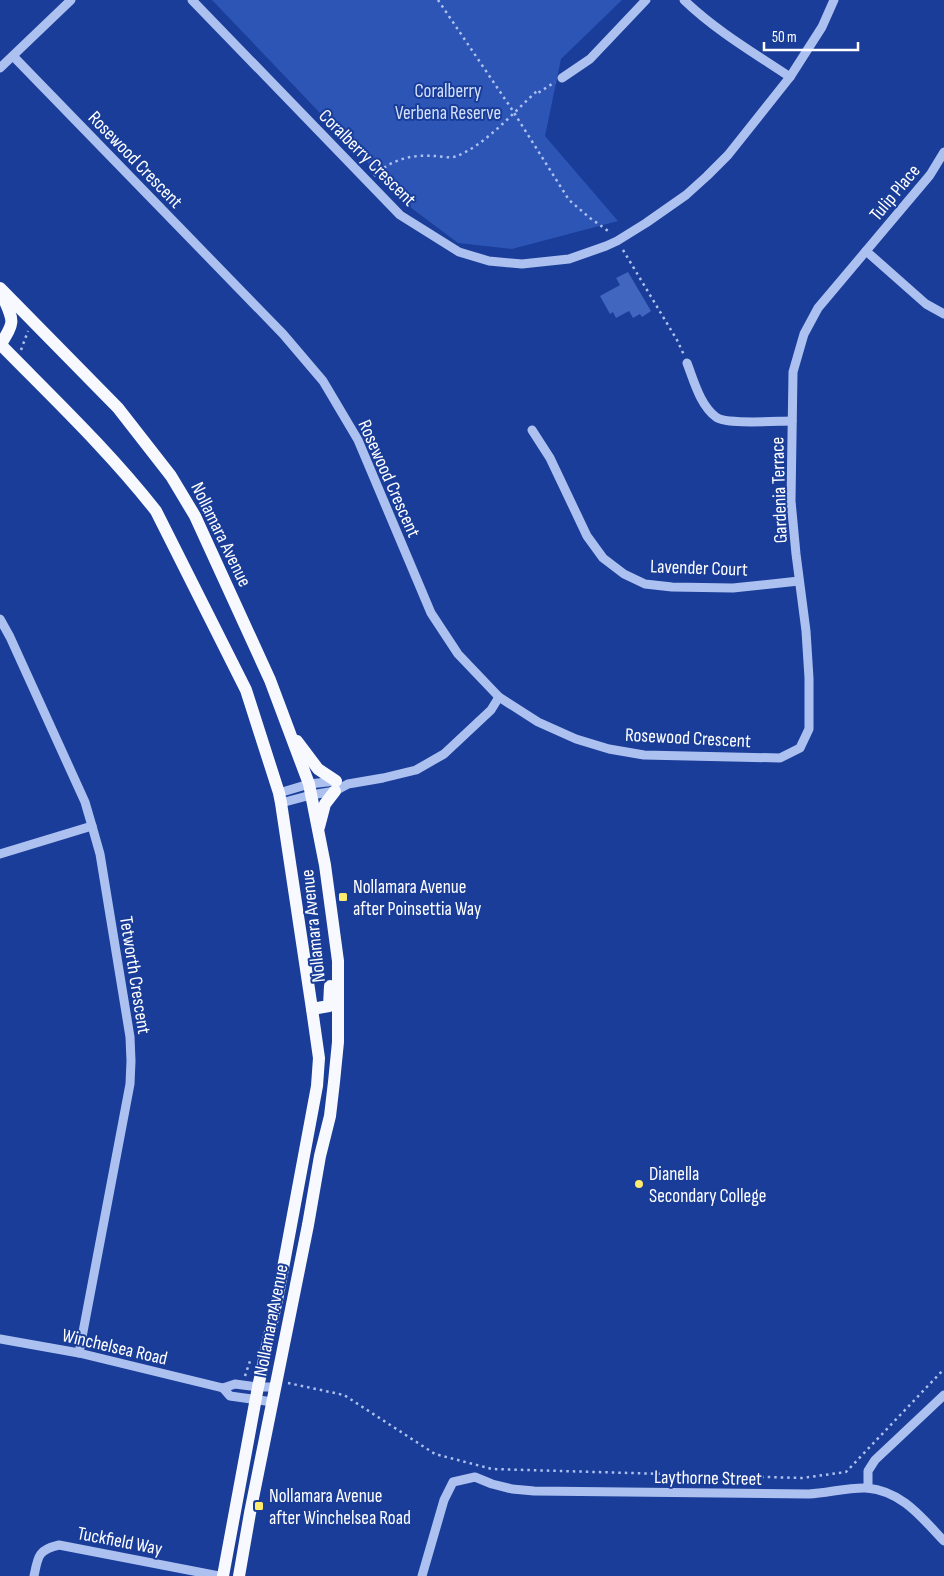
<svg xmlns="http://www.w3.org/2000/svg" width="944" height="1576" viewBox="0 0 944 1576" font-family="'Sofia Sans Condensed',sans-serif">
<style>
.green{fill:#2c55b6}
.building{fill:#4166bf}
.lines{fill:none;stroke-linecap:round;stroke-linejoin:round}
.path{stroke:#adc1f1;stroke-width:2.5;stroke-dasharray:2.5 4;stroke-linecap:butt}
.minor{stroke:#adc1f1;stroke-width:9}
.major{stroke:#f7f9ff;stroke-width:12}
.poi-dot{fill:#ffeb6d;stroke:#193d98;stroke-width:2}
.labels{text-anchor:middle;stroke-width:4;stroke-linejoin:round;paint-order:stroke}
.park-label{font-size:19px;fill:#d4e0fc;stroke:#193d98}
.street-label{font-size:19px;fill:#fff;stroke:#193d98}
.poi-label{font-size:19px;fill:#fff;stroke:#193d98;text-anchor:start}
</style>
<rect width="100%" height="100%" fill="#193d98"/>
<path class="green" d="M212,0h410l-61,59 -16,77 73,85 -106,28 -54,-6 -48,-36z"/>
<path class="building" d="M628,272l23,39 -9,6 -2,-3 -7,4 -4,-7 -13,7 -3,-6 -3,2 -10,-18 20,-11 -4,-7z"/>
<g class="lines">
<g class="path">
<path d="M438,0l73,108 58,92 21,18 21,15"/>
<path d="M374,176c16,-16 38,-22 60,-20 7,0 16,3 23,0 28,-11 57,-44 80,-65l1,2 17,-11"/>
<path d="M623,250l54,90 7,15"/>
<path d="M21,350l7,-19"/>
<path d="M245,1376l6,-18"/>
<path d="M288,1383l56,12 91,59 57,15 310,9 44,-6 98,-103"/>
</g>
<g class="minor">
<path d="M192,0l208,215 59,37 30,9 33,3 47,-5 37,-13 11,-5 29,-18 40,-28 21,-19 21,-21 62,-78 32,-50 12,-27"/>
<path d="M684,0c31,30 70,53 106,77"/>
<path d="M13,56l270,278 40,47 35,59 73,173 27,41 41,43 39,25 38,17 33,10 35,6 136,3 20,-10 9,-19v-51l-3,-47 -10,-77 -5,-53 2,-129 11,-38 14,-26 112,-133 14,-23"/>
<path d="M0,68l71,-68"/>
<path d="M562,78l28,-19 56,-59"/>
<path d="M866,251l60,53 18,10"/>
<path d="M687,363c7,18 13,42 29,54 10,8 61,4 76,4"/>
<path d="M532,430l18,28 37,78 16,22 21,16 21,10 27,3 61,1 66,-7"/>
<path d="M0,619l10,18 75,165 7,24 8,28 30,183 1,24 -1,23 -51,269"/>
<path d="M279,793l30,-9 27,-3"/>
<path d="M281,803l30,-8 24,-4 13,-7 35,-6 33,-8 28,-16 47,-44 8,-13"/>
<path d="M0,854l92,-28"/>
<path d="M0,1339l79,14 144,35 12,-4 23,3h18"/>
<path d="M223,1388l7,8 43,6"/>
<path d="M868,1488v-17l7,-11 69,-65"/>
<path d="M34,1576c4,-20 4,-26 25,-31l160,31"/>
<path d="M422,1576l22,-76 9,-18 22,-5 17,7 20,5 22,2 275,3c19,-1 40,-7 58,-6 35,3 55,30 77,53"/>
</g>
<g class="major">
<path d="M0,288l118,120 53,68 24,40 75,164 39,104 16,81 13,96v81l-4,40 -4,34 -10,40 -12,69 -58,288 -11,63"/>
<path d="M0,344c53,54 109,107 156,167l90,179 33,103 2,10 31,206 7,49 -2,28 -39,209 -20,92 -35,189"/>
<path d="M1,344c14,-23 13,-22 2,-47"/>
<path d="M297,741l21,28 18,12"/>
<path d="M319,827l6,-23 10,-13"/>
<path d="M312,1009l17,-3 1,-20"/>
</g>
</g>
<g class="poi-dot">
<rect x="338" y="892" width="10" height="10" rx="2.5"/>
<circle cx="639" cy="1184" r="5"/>
<rect x="254" y="1501" width="10" height="10" rx="2.5"/>
</g>
<g class="labels">
<g class="park-label">
<text x="448" y="97">Coralberry<tspan x="448" dy="22">Verbena Reserve</tspan></text>
</g>
<g class="street-label">
<text transform="translate(368 157) rotate(45)" y="7">Coralberry Crescent</text>
<text transform="translate(136 159) rotate(46)" y="7">Rosewood Crescent</text>
<text transform="translate(894 192) rotate(-50)" y="7">Tulip Place</text>
<text transform="translate(390 478) rotate(66)" y="7">Rosewood Crescent</text>
<text transform="translate(778 490) rotate(-92)" y="7">Gardenia Terrace</text>
<text transform="translate(222 534) rotate(64)" y="7">Nollamara Avenue</text>
<text transform="translate(699 567) rotate(2)" y="7">Lavender Court</text>
<text transform="translate(688 737) rotate(3)" y="7">Rosewood Crescent</text>
<text transform="translate(312 926) rotate(-96)" y="7">Nollamara Avenue</text>
<text transform="translate(136 975) rotate(81)" y="7">Tetworth Crescent</text>
<text transform="translate(270 1320) rotate(-79)" y="7">Nollamara Avenue</text>
<text transform="translate(115 1346) rotate(13)" y="7">Winchelsea Road</text>
<text transform="translate(708 1477) rotate(1)" y="7">Laythorne Street</text>
<text transform="translate(120 1540) rotate(11)" y="7">Tuckfield Way</text>
</g>
<g class="poi-label">
<text x="353" y="893">Nollamara Avenue<tspan x="353" dy="22">after Poinsettia Way</tspan></text>
<text x="649" y="1180">Dianella<tspan x="649" dy="22">Secondary College</tspan></text>
<text x="269" y="1502">Nollamara Avenue<tspan x="269" dy="22">after Winchelsea Road</tspan></text>
</g>
</g>
<path d="M764 42v8h94v-8" fill="none" stroke="#ffffff" stroke-width="2.5"/>
<text x="772" y="42" font-size="15" fill="#ffffff" stroke="#193d98" stroke-width="4" paint-order="stroke">50 m</text>
</svg>
